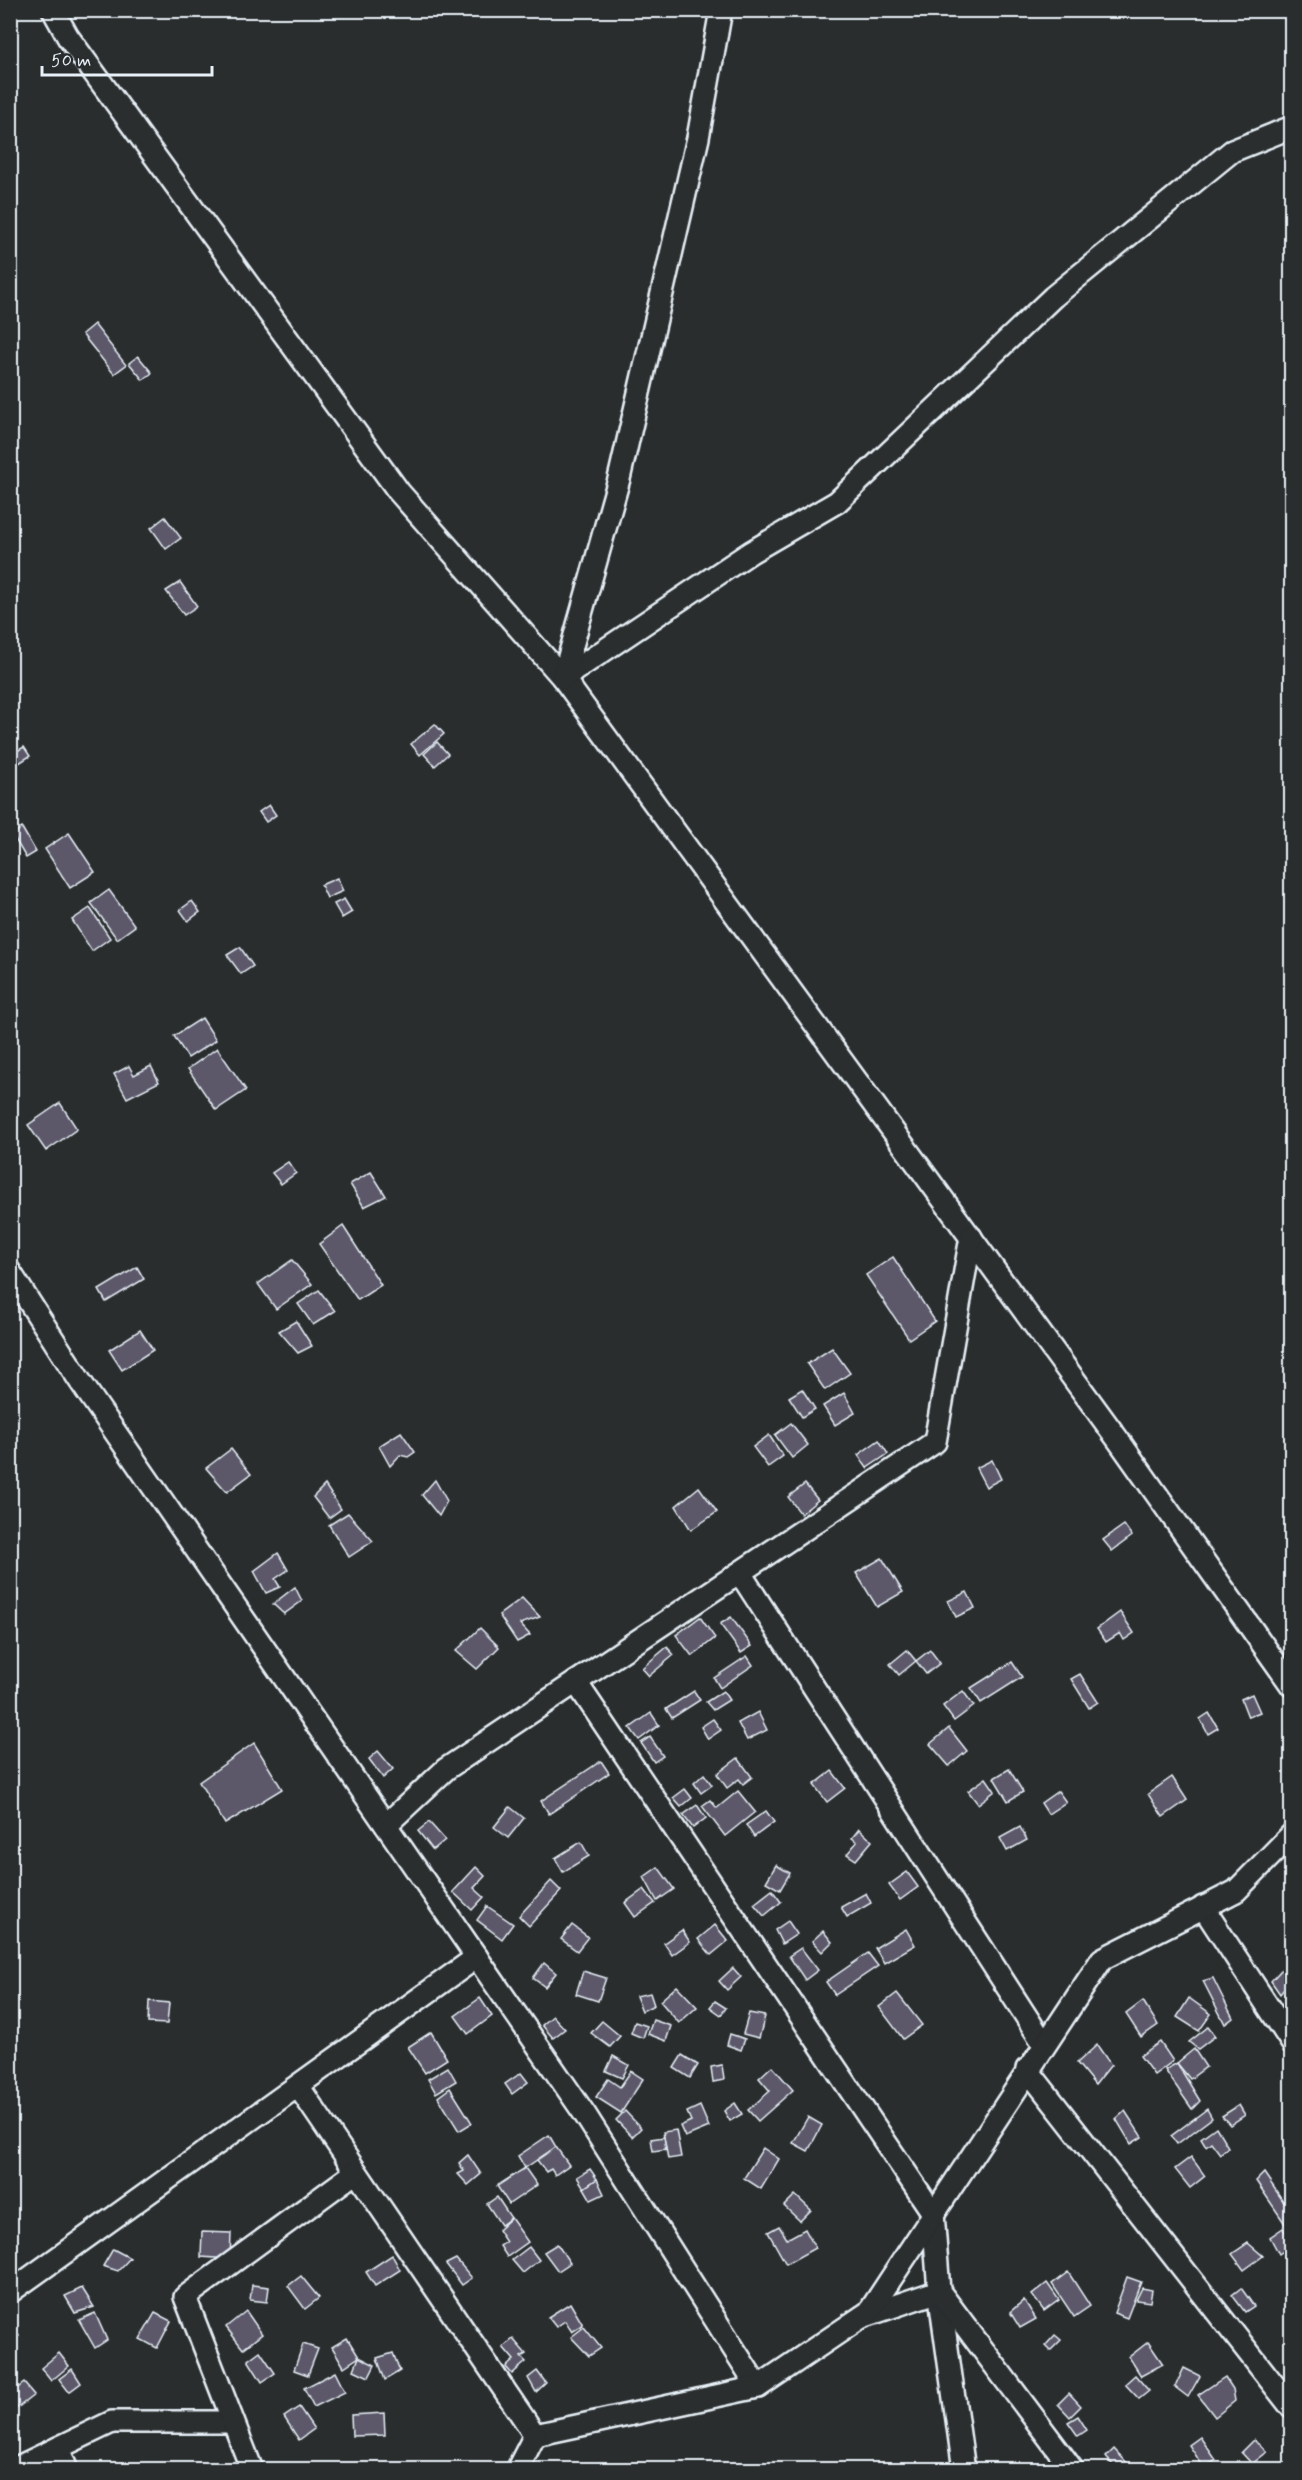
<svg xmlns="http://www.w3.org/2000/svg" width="1302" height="2480" viewBox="0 0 1302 2480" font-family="Mynerve,sans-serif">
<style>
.building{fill:#5c586a;stroke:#e8f1f8;stroke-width:1.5}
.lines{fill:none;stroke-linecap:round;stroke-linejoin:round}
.street-casing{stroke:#e8f1f8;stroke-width:26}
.street{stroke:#2a2d2e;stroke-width:21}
</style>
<rect width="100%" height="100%" fill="#2a2d2e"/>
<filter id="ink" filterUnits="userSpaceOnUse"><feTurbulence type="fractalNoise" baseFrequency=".0167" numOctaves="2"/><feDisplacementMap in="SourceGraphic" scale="12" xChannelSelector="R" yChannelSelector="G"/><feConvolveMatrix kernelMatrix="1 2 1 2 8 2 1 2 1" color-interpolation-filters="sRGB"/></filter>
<g filter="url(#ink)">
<g class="building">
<path d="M94,324l32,41 -12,9 -32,-40z"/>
<path d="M138,356l14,17 -9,7 -14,-17z"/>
<path d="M165,517l16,21 -15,11 -15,-21z"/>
<path d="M180,582l17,24 -13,9 -18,-24z"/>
<path d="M435,724l9,10 -24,21 -9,-11z"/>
<path d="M437,742l11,12 -13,12 -11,-12z"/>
<path d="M24,747l6,9 -14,9 -6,-10z"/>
<path d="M269,805l7,10 -10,7 -7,-10z"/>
<path d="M22,828l14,24 -10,6 -14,-24z"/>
<path d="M69,833l26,39 -25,16 -25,-39z"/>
<path d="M337,878l6,13 -16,7 -6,-13z"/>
<path d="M109,890l26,36 -18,13 -26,-36z"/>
<path d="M344,899l8,13 -10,6 -8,-14z"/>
<path d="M192,901l8,11 -12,9 -8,-11z"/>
<path d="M90,908l20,30 -18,13 -20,-31z"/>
<path d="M240,947l13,19 -12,8 -14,-19z"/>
<path d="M202,1018l14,22 -28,18 -14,-22z"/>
<path d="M217,1048l29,42 -30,20 -28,-41z"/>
<path d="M129,1066l5,9 17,-9 8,16 -32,16 -13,-24z"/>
<path d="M60,1103l17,26 -31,22 -18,-26z"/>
<path d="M288,1162l8,11 -15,11 -9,-11z"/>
<path d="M371,1172l15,24 -22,11 -14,-23z"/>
<path d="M343,1226l38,59 -23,15 -39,-56z"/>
<path d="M893,1257l42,64 -26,18 -43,-64z"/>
<path d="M292,1260l20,24 -36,25 -18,-25z"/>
<path d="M137,1267l7,12 -38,23 -7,-12z"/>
<path d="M319,1290l16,21 -22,14 -15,-21z"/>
<path d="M296,1321l16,25 -14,7 -19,-22z"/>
<path d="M140,1330l13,20 -31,20 -13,-20z"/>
<path d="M832,1348l18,25 -25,17 -18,-26z"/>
<path d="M802,1389l13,20 -13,8 -13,-20z"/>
<path d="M844,1393l11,20 -20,12 -12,-19z"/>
<path d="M791,1423l17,22 -16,13 -17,-23z"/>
<path d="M401,1432l14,20 -7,5 -8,-2 -10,11 -11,-20z"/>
<path d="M769,1435l14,21 -15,11 -15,-20z"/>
<path d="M879,1440l9,14 -21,14 -9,-13z"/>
<path d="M231,1449l20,25 -24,18 -21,-24z"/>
<path d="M992,1460l9,19 -15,8 -10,-19z"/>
<path d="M435,1480l12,21 -8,15 -17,-21z"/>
<path d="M805,1484l13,16 -17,14 -13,-17z"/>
<path d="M325,1485l16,24 -12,9 -16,-21z"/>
<path d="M699,1487l18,25 -26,18 -15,-24z"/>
<path d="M348,1513l25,28 -24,16 -20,-32z"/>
<path d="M1124,1525l8,11 -20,15 -9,-11z"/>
<path d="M278,1553l10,17 -13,9 5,8 -14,6 -12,-22z"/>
<path d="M882,1558l21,34 -26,15 -21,-34z"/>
<path d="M295,1587l7,14 -18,13 -11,-10z"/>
<path d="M967,1592l8,16 -19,9 -8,-16z"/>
<path d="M522,1598l18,19 -20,7 10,11 -13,7 -18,-27z"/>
<path d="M1120,1612l14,21 -10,7 -4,-7 -14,9 -9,-13z"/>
<path d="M700,1617l15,21 -23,18 -16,-21z"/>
<path d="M731,1617l21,29 -11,7 -21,-29z"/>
<path d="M480,1628l19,19 -22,22 -21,-18z"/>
<path d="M667,1647l7,8 -25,21 -7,-8z"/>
<path d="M907,1650l9,11 -17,14 -9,-11z"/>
<path d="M930,1650l10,13 -14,11 -10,-13z"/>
<path d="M747,1656l6,9 -33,23 -6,-10z"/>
<path d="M1012,1662l10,15 -41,26 -10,-15z"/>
<path d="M1080,1674l18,28 -9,6 -18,-29z"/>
<path d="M694,1691l6,9 -28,18 -6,-9z"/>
<path d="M723,1691l6,9 -16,10 -7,-8z"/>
<path d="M963,1691l11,15 -20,15 -11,-15z"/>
<path d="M1252,1694l8,18 -12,5 -7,-18z"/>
<path d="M758,1712l9,18 -20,10 -9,-17z"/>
<path d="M651,1713l8,12 -20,15 -9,-12z"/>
<path d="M1209,1713l9,15 -10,6 -8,-15z"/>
<path d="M713,1719l8,11 -13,9 -7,-12z"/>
<path d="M949,1728l18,23 -18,15 -19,-22z"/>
<path d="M650,1737l13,19 -9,6 -13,-19z"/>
<path d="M254,1743l28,46 -57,35 -26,-42z"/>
<path d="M378,1751l15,18 -10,9 -14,-19z"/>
<path d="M738,1758l14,19 -9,7 -4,-5 -12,9 -10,-14z"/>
<path d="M601,1761l8,12 -60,41 -8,-13z"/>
<path d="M1009,1769l14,23 -15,9 -14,-23z"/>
<path d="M832,1771l13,17 -18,14 -13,-17z"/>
<path d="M704,1774l8,11 -11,8 -7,-10z"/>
<path d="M1172,1777l15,23 -24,17 -15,-23z"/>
<path d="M986,1778l9,13 -17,13 -10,-13z"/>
<path d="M685,1789l7,9 -11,9 -8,-9z"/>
<path d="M738,1791l17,21 -30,24 -23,-30 8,-6 7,8z"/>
<path d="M1058,1791l8,11 -18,12 -7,-11z"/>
<path d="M697,1805l9,13 -13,10 -10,-13z"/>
<path d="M510,1807l14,11 -16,20 -14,-11z"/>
<path d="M766,1811l8,11 -20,15 -8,-12z"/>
<path d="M429,1822l16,18 -12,10 -15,-19z"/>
<path d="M1020,1827l7,13 -20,11 -7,-13z"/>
<path d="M859,1829l13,12 -16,19 -9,-6 10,-12 -5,-4z"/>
<path d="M581,1842l8,14 -26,16 -8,-14z"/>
<path d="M776,1865l14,8 -10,17 -14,-8z"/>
<path d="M476,1867l9,9 -11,12 10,9 -12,13 -19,-18z"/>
<path d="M658,1867l16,22 -17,12 -13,-24z"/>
<path d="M907,1872l11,15 -18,13 -11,-15z"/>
<path d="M551,1881l10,10 -32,35 -10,-10z"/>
<path d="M644,1889l11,14 -20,14 -10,-14z"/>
<path d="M772,1890l9,12 -17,14 -10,-12z"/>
<path d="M866,1893l5,10 -24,14 -6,-10z"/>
<path d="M487,1906l26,18 -11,15 -25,-19z"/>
<path d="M788,1921l9,13 -15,10 -7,-14z"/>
<path d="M572,1925l16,12 -11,14 -16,-12z"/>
<path d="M715,1925l13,16 -17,14 -13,-16z"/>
<path d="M906,1929l9,16 -31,18 -9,-15z"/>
<path d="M682,1930l8,12 -18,13 -8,-12z"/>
<path d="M823,1931l9,11 -10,10 -10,-11z"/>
<path d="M801,1948l17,22 -13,10 -16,-24z"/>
<path d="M868,1953l10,13 -43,29 -9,-13z"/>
<path d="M544,1963l12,10 -11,14 -12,-9z"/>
<path d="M733,1968l8,9 -14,13 -8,-9z"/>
<path d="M1283,1968l9,11 -12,15 -9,-13z"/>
<path d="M583,1971l23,7 -8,23 -22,-7z"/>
<path d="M1213,1978l20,40 -8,6 -22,-43z"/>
<path d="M677,1986l20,21 -18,16 -19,-22z"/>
<path d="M650,1993l4,12 -12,6 -6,-15z"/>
<path d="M897,1993l25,32 -19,14 -24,-32z"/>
<path d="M480,1998l12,18 -24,18 -13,-18z"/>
<path d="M1189,1998l22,16 -12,17 -22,-14z"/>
<path d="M149,2001l20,2 -2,21 -19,-1z"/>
<path d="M715,2001l11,7 -5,7 -11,-8z"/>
<path d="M1143,2001l15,24 -17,12 -15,-23z"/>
<path d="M749,2013l16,3 -6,22 -16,-4z"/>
<path d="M553,2016l12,13 -12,9 -11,-13z"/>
<path d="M653,2020l18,6 -5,15 -18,-7z"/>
<path d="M602,2021l18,15 -10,11 -19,-14z"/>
<path d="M635,2022l12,4 -4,12 -12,-5z"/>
<path d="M1208,2027l7,9 -17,13 -9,-7z"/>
<path d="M431,2032l16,27 -22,14 -17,-26z"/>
<path d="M730,2034l15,5 -4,11 -14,-5z"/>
<path d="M1160,2042l13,19 -19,14 -14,-19z"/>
<path d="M1097,2045l14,20 -16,20 -18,-22z"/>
<path d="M1194,2049l12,18 -16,12 -13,-16z"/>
<path d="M682,2055l16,10 -8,13 -16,-10z"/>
<path d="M613,2056l16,9 -7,13 -16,-7z"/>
<path d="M1177,2063l23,38 -8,8 -27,-39z"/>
<path d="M722,2065l2,15 -11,2 -2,-15z"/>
<path d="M772,2066l21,24 -35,31 -10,-11 22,-19 -11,-13z"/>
<path d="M448,2067l8,14 -20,12 -8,-14z"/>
<path d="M631,2071l12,8 -22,34 -25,-16 12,-18 12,8z"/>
<path d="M521,2073l7,9 -16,12 -7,-10z"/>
<path d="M450,2088l22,35 -13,8 -21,-34z"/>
<path d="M735,2103l7,11 -12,7 -6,-10z"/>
<path d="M1239,2105l6,10 -15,10 -8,-9z"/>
<path d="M700,2106l9,21 -24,10 -5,-11 11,-5 -4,-9z"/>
<path d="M1207,2109l5,9 -35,26 -6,-8z"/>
<path d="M625,2111l16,17 -9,9 -16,-17z"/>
<path d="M1125,2111l17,26 -11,7 -15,-25z"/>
<path d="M808,2117l14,8 -14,26 -15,-8z"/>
<path d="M1216,2127l12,20 -8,7 -9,-12 -5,4 -5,-8z"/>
<path d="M676,2130l5,27 -13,2 -5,-27z"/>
<path d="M549,2135l7,12 -31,21 -7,-12z"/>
<path d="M664,2137l2,12 -13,2 -2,-12z"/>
<path d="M556,2147l13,18 -14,10 -4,-6 -5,3 -9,-12z"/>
<path d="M763,2148l16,11 -18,30 -17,-11z"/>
<path d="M468,2155l13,19 -13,11 -10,-11 6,-3 -5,-8z"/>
<path d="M1191,2157l14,19 -15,12 -15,-19z"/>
<path d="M525,2168l12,17 -28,19 -12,-18z"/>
<path d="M590,2169l7,10 -13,9 -7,-11z"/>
<path d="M1264,2173l28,41v20l-36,-53z"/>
<path d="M597,2179l7,15 -13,6 -7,-12z"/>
<path d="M795,2195l16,15 -11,11 -16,-15z"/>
<path d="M497,2197l14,21 -10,7 -14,-21z"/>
<path d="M511,2218l17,24 -21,15 -7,-11 6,-4 -8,-12z"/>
<path d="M779,2226l8,13 18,-10 10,19 -29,16 -18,-32z"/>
<path d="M1283,2228l9,17 -13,9 -9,-17z"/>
<path d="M202,2232l29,1 -1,26 -29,-2z"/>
<path d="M1248,2243l15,13 -19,14 -12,-16z"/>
<path d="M557,2244l13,19 -12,8 -14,-19z"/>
<path d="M529,2247l10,13 -16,13 -11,-13z"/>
<path d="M113,2249l17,9 -12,13 -15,-5z"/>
<path d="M392,2255l8,15 -25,16 -9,-14z"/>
<path d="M456,2259l16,19 -10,7 -16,-21z"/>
<path d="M1068,2272l22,34 -16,11 -22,-33z"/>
<path d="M301,2276l18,22 -14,11 -17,-23z"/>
<path d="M1127,2277l14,5 -14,36 -13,-5z"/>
<path d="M1047,2283l12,17 -15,11 -12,-16z"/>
<path d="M252,2285l17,2 -2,15 -17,-2z"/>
<path d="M82,2288l12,19 -19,6 -10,-17z"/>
<path d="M1142,2288l10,2 -2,12 -14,-2z"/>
<path d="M1241,2288l13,18 -9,6 -13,-17z"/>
<path d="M1024,2300l12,19 -16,9 -10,-16z"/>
<path d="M570,2303l13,22 -11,7 -7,-11 -9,6 -8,-10z"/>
<path d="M246,2311l16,23 -19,15 -17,-22z"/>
<path d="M95,2313l12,27 -12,8 -16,-28z"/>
<path d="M155,2313l16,8 -14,27 -17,-9z"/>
<path d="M11,2326l8,10 -9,8v-18z"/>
<path d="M584,2327l17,21 -12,8 -18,-19z"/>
<path d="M1055,2335l6,5 -11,11 -5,-5z"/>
<path d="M347,2338l12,19 -15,10 -12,-20z"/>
<path d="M513,2339l13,15 -5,3 5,5 -14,12 -6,-7 8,-7 -11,-13z"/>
<path d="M1148,2342l15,22 -22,12 -12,-19z"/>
<path d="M303,2344l15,5 -10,26 -14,-5z"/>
<path d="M260,2351l15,22 -13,9 -14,-22z"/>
<path d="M59,2353l10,13 -18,15 -10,-13z"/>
<path d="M393,2353l7,18 -15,9 -8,-22z"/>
<path d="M359,2357l16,8 -6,12 -15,-7z"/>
<path d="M1184,2368l16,8 -12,21 -13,-10z"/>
<path d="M72,2369l9,14 -12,9 -10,-13z"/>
<path d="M537,2371l9,12 -10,9 -8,-14z"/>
<path d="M335,2372l10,20 -31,15 -10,-19z"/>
<path d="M1135,2375l14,16 -10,8 -14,-15z"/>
<path d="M1225,2377l8,12 2,12 -20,16 -17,-22z"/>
<path d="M24,2383l10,12 -18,14 -6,-8v-7z"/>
<path d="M1069,2393l12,13 -11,11 -12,-13z"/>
<path d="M299,2407l15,22 -15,11 -15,-23z"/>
<path d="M384,2413l1,22 -33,1 -1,-21z"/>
<path d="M1078,2416l9,14 -9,6 -10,-14z"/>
<path d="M1200,2437l16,23 -12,8 -15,-23z"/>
<path d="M1254,2439l13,13 -15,12 -11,-12z"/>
<path d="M1114,2449l17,18 -3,3h-11l-11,-13z"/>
<path d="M791,2466l30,4h-31z"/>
</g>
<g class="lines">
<defs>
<g id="street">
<path d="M53,10l15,27 331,455 164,186 556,763 173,245"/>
<path d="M563,678l188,-126 86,-50 216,-205 179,-146 60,-24"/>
<path d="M563,678l56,-199 79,-341 23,-128"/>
<path d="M10,1272l70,109 504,732 174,274"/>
<path d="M740,1573l304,471"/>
<path d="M576,1682l357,531 6,78 25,179"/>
<path d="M386,1825l60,-56 489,-327 36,-205"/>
<path d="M1203,1907l89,136"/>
<path d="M1027,2069l265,339"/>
<path d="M298,2086l237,349"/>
<path d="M10,2292l467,-335"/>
<path d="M862,2317l77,-26 134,179"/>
<path d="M535,2435l223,-48 111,-75 233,-353 134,-68 56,-57"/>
<path d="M58,2448l9,22"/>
<path d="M12,2470l100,-48h121"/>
<path d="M252,2470l-67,-173 171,-125"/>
<path d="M517,2470l18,-35"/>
</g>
</defs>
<use href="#street" class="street-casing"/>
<use href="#street" class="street"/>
</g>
</g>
<rect width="1302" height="2480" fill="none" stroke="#2a2d2e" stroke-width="36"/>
<rect x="18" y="18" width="1266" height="2444" fill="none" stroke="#e8f1f8" stroke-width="2" filter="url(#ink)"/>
<path d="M42 66v9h170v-9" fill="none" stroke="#e8f1f8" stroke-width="3"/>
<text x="51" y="66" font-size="18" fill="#e8f1f8" stroke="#2a2d2e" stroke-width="4.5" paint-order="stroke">50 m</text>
</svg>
